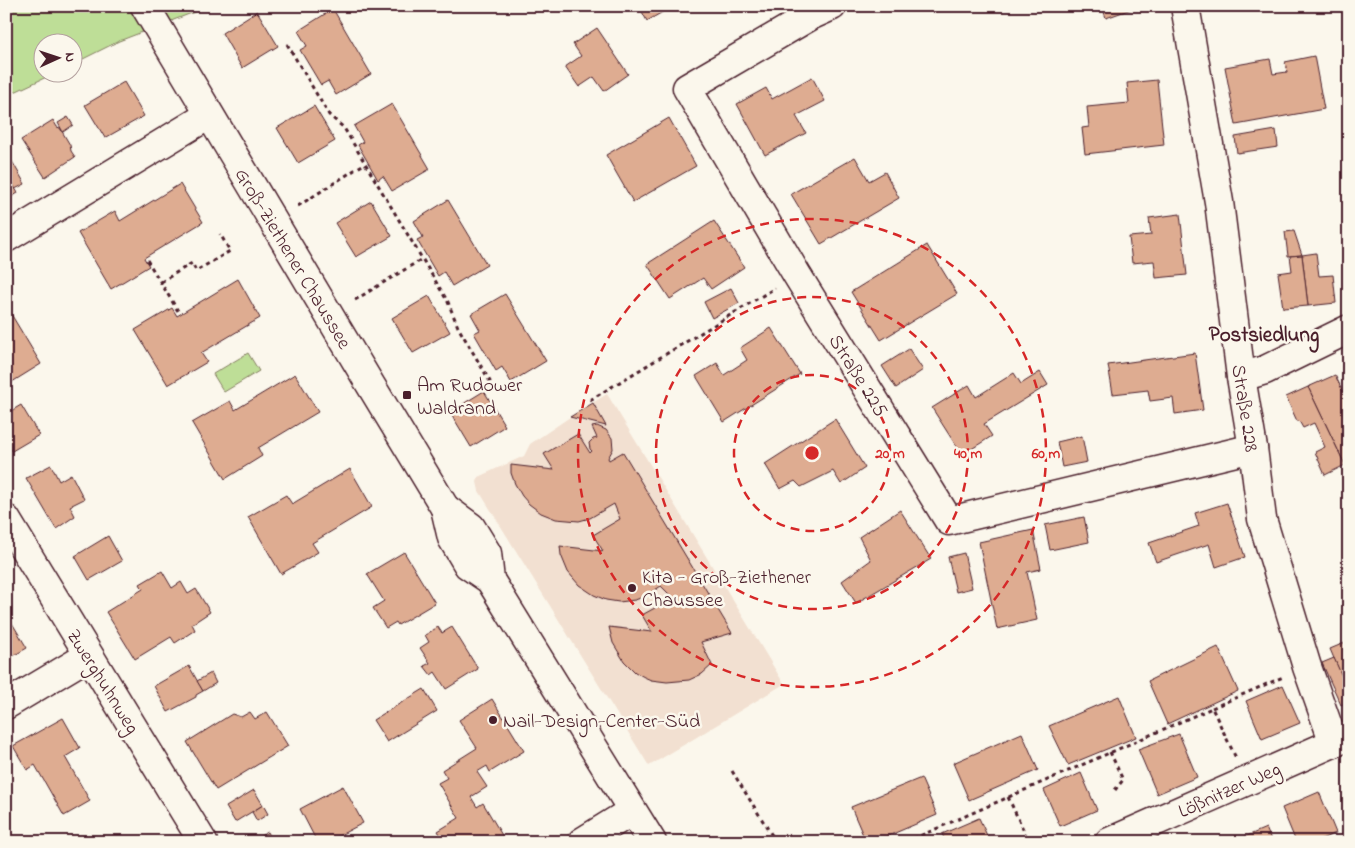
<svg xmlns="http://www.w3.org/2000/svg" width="1355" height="848" viewBox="0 0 1355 848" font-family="'Indie Flower',sans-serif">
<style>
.built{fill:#f2e0d1}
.green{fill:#bede97;stroke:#847e61}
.building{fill:#deac91;stroke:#4a1f2b}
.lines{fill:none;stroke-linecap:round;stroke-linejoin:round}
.minor-casing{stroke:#4a1f2b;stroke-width:31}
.path{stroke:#4a1f2b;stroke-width:3;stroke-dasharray:4 4;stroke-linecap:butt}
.minor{stroke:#fbf7ec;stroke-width:28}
.ring{fill:none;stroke:#d62828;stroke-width:2.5;stroke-dasharray:9 6}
.poi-dot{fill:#4a1f2b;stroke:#fbf7ec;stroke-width:2}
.labels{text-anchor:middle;stroke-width:5;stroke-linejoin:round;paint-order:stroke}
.street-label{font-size:20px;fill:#4a1f2b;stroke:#fbf7ec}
.poi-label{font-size:20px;fill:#4a1f2b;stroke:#fbf7ec;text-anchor:start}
.neighbourhood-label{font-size:21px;font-weight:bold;fill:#4a1f2b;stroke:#fbf7ec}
.centre{fill:#d62828;stroke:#fbf7ec;stroke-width:2.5}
.ring-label{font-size:15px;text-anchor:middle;font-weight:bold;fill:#d62828;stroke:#fbf7ec;stroke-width:5;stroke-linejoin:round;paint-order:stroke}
</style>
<rect width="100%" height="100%" fill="#fbf7ec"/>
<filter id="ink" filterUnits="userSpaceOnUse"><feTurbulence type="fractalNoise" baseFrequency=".02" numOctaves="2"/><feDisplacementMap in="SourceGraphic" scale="10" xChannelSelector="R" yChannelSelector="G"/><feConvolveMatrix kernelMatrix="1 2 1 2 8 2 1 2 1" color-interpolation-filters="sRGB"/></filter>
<g filter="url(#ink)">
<path class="built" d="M607,394l177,290 -135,82 -170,-275 -2,-9 1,-5 46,-21 6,-12 40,-27z"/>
<g class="green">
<path d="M6,6h204l-91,35 -46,23 -1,-22h-30v30l13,1 -49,23z"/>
<path d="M248,353l11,18 -35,21 -11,-18z"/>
</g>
<g class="building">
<path d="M639,6h34l-26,15z"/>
<path d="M1102,6h31l1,2 -28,10z"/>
<path d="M333,9l38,65 -35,21 -8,-14 -7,4 -21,-35 7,-4 -9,-15z"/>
<path d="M257,11l21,35 -36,22 -20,-35z"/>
<path d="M597,28l31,46 -24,17 -10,-14 -15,10 -14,-20 16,-11 -8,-12z"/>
<path d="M1314,56l10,53 -88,16 -11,-58 45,-8 3,15 14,-2 -2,-10z"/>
<path d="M812,77l13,24 -29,15 10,17 -41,22 -28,-51 29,-16 6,11z"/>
<path d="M1157,80l7,65 -79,9 -3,-26 7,-1 -2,-20 42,-4 -2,-20z"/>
<path d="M124,82l20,34 -39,22 -20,-33z"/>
<path d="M392,104l38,65 -38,22 -9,-15 -5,4 -20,-35 5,-3 -9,-16z"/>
<path d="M314,106l21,35 -37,22 -21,-35z"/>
<path d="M68,117l5,8 -10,7 -5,-9z"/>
<path d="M669,118l27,48 -63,36 -27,-47z"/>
<path d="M53,120l4,7 3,1 10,17 1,6 4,6 -30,20 -24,-37z"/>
<path d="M1276,130l2,17 -41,6 -2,-16z"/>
<path d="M9,156l16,28 -10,5 -9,-15v-16z"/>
<path d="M855,157l14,24 16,-9 14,26 -78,46 -30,-50z"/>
<path d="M6,174l12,19 -12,7z"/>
<path d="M180,184l23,38 -59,36 5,8 -38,23 -33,-56 37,-22 5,10z"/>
<path d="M448,200l39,65 -35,21 -8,-14 -6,4 -21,-36 6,-3 -9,-16z"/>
<path d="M371,201l21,35 -36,21 -21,-34z"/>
<path d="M1180,214l7,61 -31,3 -2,-17 -22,2 -3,-26 22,-2 -2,-17z"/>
<path d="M714,221l30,46 -33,22 -8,-11 -33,21 -23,-35z"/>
<path d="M1294,231l8,24 -14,1 -3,-24z"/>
<path d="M927,245l30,49 -76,46 -30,-48z"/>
<path d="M1316,253l3,23 14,-1 3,28 -28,3 -6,-51z"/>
<path d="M1302,255l6,51 -25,2 -5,-35 14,-2 -2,-15z"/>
<path d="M238,279l22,39 -59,35 6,9 -39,23 -33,-55 37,-22 5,8z"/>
<path d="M731,288l8,15 -27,15 -8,-16z"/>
<path d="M505,294l41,67 -35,21 -9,-15 -6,4 -22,-38 6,-3 -9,-16z"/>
<path d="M429,296l21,36 -37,21 -21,-35z"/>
<path d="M11,314l30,50 -29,18 -2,-4 -4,2v-63z"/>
<path d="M771,328l29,46 -76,48 -28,-46 21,-13 7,12 23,-15 -7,-12z"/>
<path d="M909,349l14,21 -27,18 -14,-22z"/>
<path d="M1195,353l8,57 -28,4 -2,-16 -23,3 -2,-11 -35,4 -5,-29z"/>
<path d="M1040,372l8,13 -64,39 8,12 -30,19 -30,-47 37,-23 7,12 38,-24 7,11z"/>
<path d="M295,374l23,38 -60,36 4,8 -37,23 -33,-56 38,-22 5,9z"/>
<path d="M1335,375l14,29v61h-4l-37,-78z"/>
<path d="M1308,387l37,78 -20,10 -10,-23 10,-5 -11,-24 -11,5 -4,-7h-2l-11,-24z"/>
<path d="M484,391l21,35 -34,21 -21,-35z"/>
<path d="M593,403l13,23 -36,-9z"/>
<path d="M21,405l18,30 -27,16 -6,-9v-28z"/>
<path d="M835,419l30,49 -24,16 -8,-13 -32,16 -6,-6 -15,8 -15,-25z"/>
<path d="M597,426l9,4 6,8 1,11 -5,9 1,2 14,-8 109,181 -31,9 11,23 -10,9 -13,6 -22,2 -16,-2 -7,-3 -9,-5 -11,-11 -11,-18 -4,-16 43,5 -10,-17 31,-17 -12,-12 -15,10 -11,4 -16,2 -13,-2 -12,-5 -15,-10 -11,-13 -7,-17 -1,-9 43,5 -10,-16 27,-16 -6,-15 -24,14 -11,3 -23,-2 -15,-6 -12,-9 -7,-8 -7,-12 -4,-11v-8l43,5 -10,-16 34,-20 12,19 2,-2 -2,-2 -1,-6 4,-4 4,-1 -5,-11z"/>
<path d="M1082,436l5,26 -25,5 -5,-25z"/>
<path d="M51,465l8,16 12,-7 13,25 -14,7 5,10 -19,13 -30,-51z"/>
<path d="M350,469l22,38 -60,36 6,9 -37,22 -33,-57 38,-22 6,9z"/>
<path d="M1227,503l18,54 -29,10 -7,-23 -53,18 -7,-19 50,-17 -4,-13z"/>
<path d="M900,510l31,49 -75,44 -14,-22 29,-21 -12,-23z"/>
<path d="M1084,517l5,25 -39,8 -5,-25z"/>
<path d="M1033,530l8,39 -14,3 10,48 -40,9 -18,-87z"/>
<path d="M108,536l14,25 -33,19 -14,-24z"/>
<path d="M404,552l31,51 -37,22 -2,-3 -10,6 -13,-20 11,-7 -17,-27z"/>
<path d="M964,553l8,35 -16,4 -8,-35z"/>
<path d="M162,571l10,17 9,-6 7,12 8,-5 14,23 -18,12 3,6 -20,13 -4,-6 -36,22 -29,-47 37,-23 -3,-5z"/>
<path d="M6,613l21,35 -21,12z"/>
<path d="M438,627l4,6 10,-6 26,42 -32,20 -11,-17 -4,3 -7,-9 6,-3 -10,-15 9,-6 -4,-7z"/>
<path d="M1349,641v45l-3,1 -16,-38z"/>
<path d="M1218,647l20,44 -71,33 -19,-43z"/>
<path d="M1334,658l15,34v9l-8,4 -19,-42z"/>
<path d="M189,666l14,25 -7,4v2l-28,15 -14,-26z"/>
<path d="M211,673l5,10 -13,8 -6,-10z"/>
<path d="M1283,685l17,38 -38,16 -16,-38z"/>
<path d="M424,689l13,22 -50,31 -14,-22z"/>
<path d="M1119,696l17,41 -68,28 -19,-39z"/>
<path d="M492,699l32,52 -34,21 -3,-6 -10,6 10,15 -16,10 6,10 6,-4 20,34 -8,5h-57l5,-3 -5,-8 21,-13 -21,-35 9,-5 -5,-8 35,-22 -18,-28z"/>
<path d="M250,712l5,7 12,-7 21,34 -72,44 -29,-48 45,-28 9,3z"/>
<path d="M63,718l17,30 -15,9 25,44 -26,15 -29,-51 -8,5 -14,-24z"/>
<path d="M1022,733l16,37 -69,30 -16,-37z"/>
<path d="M1179,734l18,43 -40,17 -19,-45z"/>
<path d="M1081,773l16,37 -37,16 -16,-36z"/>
<path d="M921,778l16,37 -63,27h-8l-15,-35z"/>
<path d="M343,786l20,37 -36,19h-10l-17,-33z"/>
<path d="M254,790l9,15 -28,17 -9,-15z"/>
<path d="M1319,792l17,41 -22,9h-18l-14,-34z"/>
<path d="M263,805l5,9 -11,7 -5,-9z"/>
<path d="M979,818l11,24h-44l-4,-8z"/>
<path d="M1266,828l6,14h-39z"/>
<path d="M268,832l5,10h-24z"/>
</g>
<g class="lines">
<defs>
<g id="minor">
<path d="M145,6l225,378 75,124 7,30 16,27 22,15 162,262"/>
<path d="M832,6l-20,9 -125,73 110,187 152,246 304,-73"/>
<path d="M1185,6l34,196 22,175 12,71 9,71 45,148 27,76"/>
<path d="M6,238l203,-123"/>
<path d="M1241,377l24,-7 84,-41"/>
<path d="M445,508l26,19 16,26 3,27"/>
<path d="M6,519l197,323"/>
<path d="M6,705l82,-49"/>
<path d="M582,842l50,-31"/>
<path d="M1109,842l240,-106"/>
</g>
</defs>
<use href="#minor" class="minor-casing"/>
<g class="path">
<path d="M287,44l42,71 15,13 104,174 10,25 37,63"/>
<path d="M298,206l66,-42"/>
<path d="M147,260l31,51"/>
<path d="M161,282l31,-19 4,8 34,-20 -10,-17"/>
<path d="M355,300l67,-41"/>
<path d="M590,400l185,-112"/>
<path d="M1212,708l71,-31"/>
<path d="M1110,752l13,28 -8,10"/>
<path d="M732,771l44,71"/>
<path d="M1008,797l21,45"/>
<path d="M906,842l306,-134 24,50"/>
</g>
<use href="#minor" class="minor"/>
</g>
</g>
<g class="ring">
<circle cx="812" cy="453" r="78"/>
<circle cx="812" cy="453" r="156"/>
<circle cx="812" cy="453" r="234"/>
</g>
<g class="poi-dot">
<rect x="402" y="390" width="10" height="10" rx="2.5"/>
<circle cx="632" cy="588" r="5"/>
<circle cx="493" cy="720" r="5"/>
</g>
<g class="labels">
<g class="street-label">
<text transform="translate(294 258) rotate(59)" y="7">Groß-Ziethener Chaussee</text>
<text transform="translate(859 375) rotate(58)" y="7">Straße 225</text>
<text transform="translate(1246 408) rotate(81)" y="7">Straße 228</text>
<text transform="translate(104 681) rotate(58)" y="7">Zwerghuhnweg</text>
<text transform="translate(1229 789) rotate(-24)" y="7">Lößnitzer Weg</text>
</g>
<g class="poi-label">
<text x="417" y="391">Am Rudower<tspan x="417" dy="23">Waldrand</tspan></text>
<text x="642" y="583">Kita - Groß-Ziethener<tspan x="642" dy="23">Chaussee</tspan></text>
<text x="503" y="727">Nail-Design-Center-Süd</text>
</g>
<g class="neighbourhood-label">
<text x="1264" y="341">Postsiedlung</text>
</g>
</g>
<circle cx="812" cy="453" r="8" class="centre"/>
<g class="ring-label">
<text x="890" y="458">20 m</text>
<text x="968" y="458">40 m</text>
<text x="1046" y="458">60 m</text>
</g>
<rect width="1355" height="848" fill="none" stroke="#fbf7ec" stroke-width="25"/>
<rect x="12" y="12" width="1330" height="823" fill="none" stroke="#4a1f2b" stroke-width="2" filter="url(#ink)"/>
<g transform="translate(58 58) rotate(87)"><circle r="24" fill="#fbf7ec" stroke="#b4a19f"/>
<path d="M0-4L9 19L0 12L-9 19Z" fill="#4a1f2b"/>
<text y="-8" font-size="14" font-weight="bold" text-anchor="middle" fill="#4a1f2b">N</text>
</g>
</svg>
